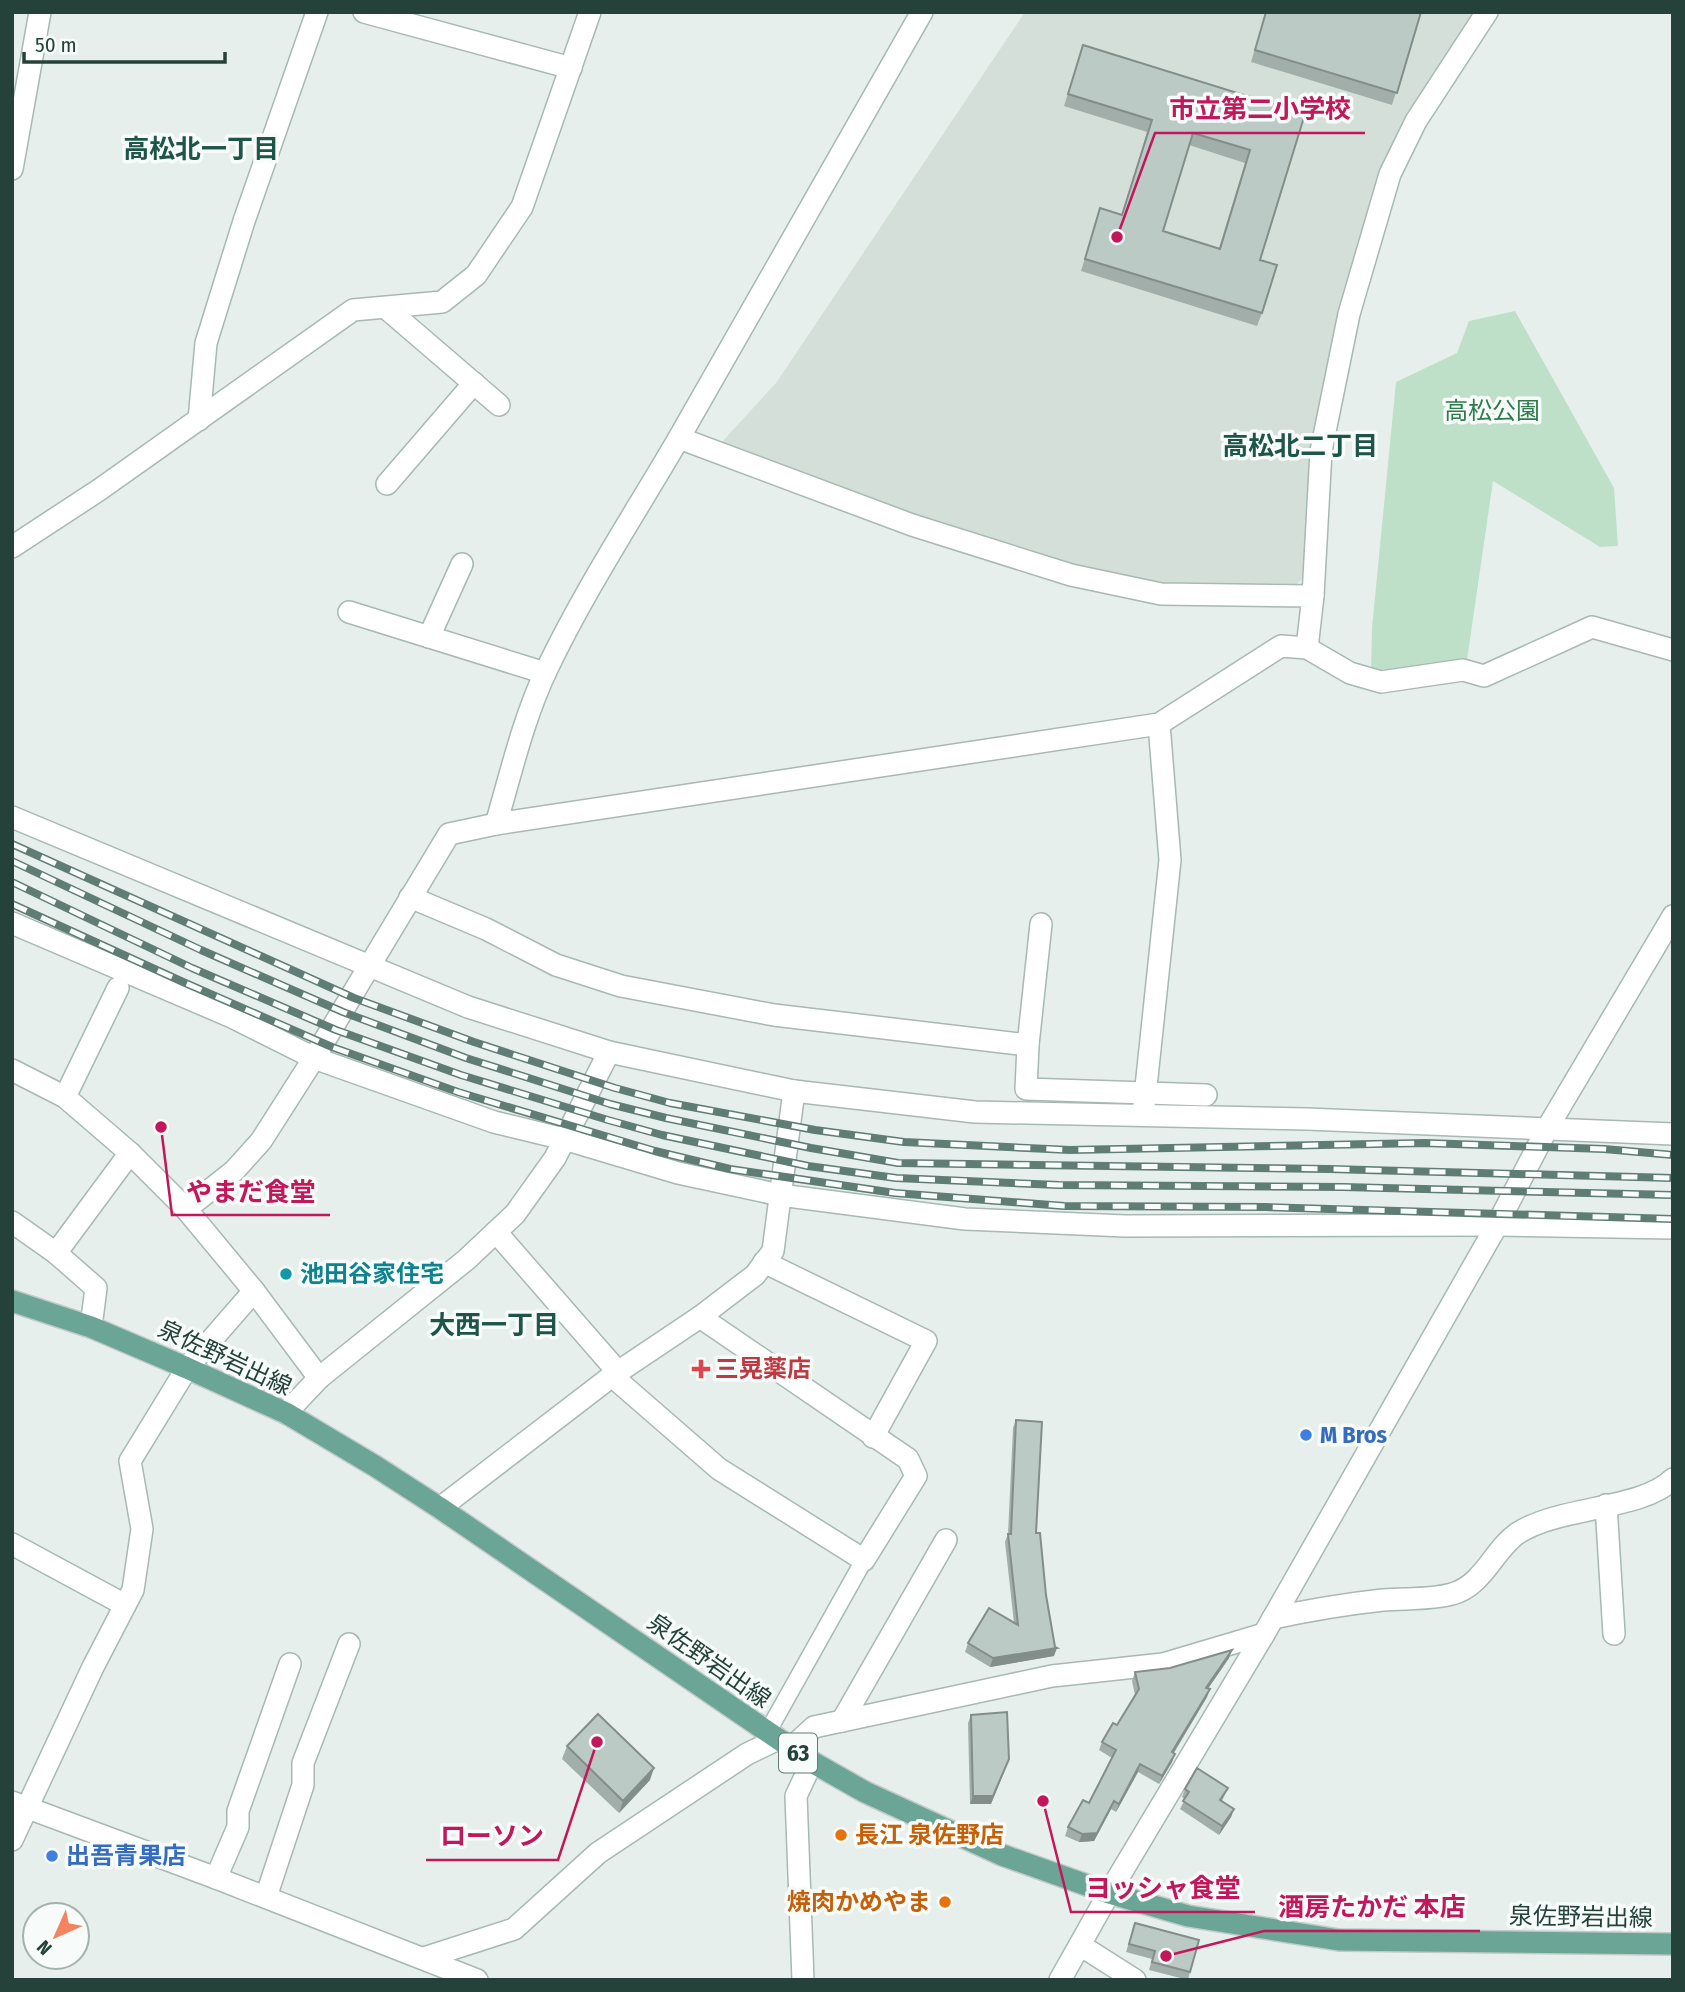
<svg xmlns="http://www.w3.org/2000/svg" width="1685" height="1992" viewBox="0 0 1685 1992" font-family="'Fira Sans Condensed','Noto Sans JP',sans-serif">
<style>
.built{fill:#d4dfda}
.green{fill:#bfe0c8}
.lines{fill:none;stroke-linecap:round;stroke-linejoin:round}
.lane-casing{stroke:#a8b8b2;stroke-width:19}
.street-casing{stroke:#a8b8b2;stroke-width:24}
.secondary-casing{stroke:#a4bbb3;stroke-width:24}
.primary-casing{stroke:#c2cac8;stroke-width:24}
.lane{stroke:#fff;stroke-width:16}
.street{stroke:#fff;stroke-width:21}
.secondary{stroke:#fff;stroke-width:21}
.primary{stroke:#6aa596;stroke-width:21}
.rail-casing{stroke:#5f7d75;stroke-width:8}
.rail{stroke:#f7fbf9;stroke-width:5;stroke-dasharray:16;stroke-linecap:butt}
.wall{fill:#a1aea9;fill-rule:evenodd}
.shaded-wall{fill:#838d89}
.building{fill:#bbcac4;stroke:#838d89;stroke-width:2;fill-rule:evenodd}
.culture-dot{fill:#0f9aa8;stroke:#f7fbf9;stroke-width:2.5}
.health-dot{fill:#e0444e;stroke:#f7fbf9;stroke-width:2.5}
.shop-dot{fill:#3f7fe0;stroke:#f7fbf9;stroke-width:2.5}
.food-dot{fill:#e8710a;stroke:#f7fbf9;stroke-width:2.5}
.labels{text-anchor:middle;stroke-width:7;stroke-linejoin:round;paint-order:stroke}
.shield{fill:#f7fbf9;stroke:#637a73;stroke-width:2}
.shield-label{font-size:23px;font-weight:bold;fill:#24423a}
.park-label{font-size:24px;fill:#2d7a4b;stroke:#f7fbf9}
.culture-label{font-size:24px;font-weight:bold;fill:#0d838f;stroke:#f7fbf9;text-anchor:start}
.street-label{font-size:24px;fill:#24423a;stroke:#f7fbf9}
.health-label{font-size:24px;font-weight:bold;fill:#be3a42;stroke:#f7fbf9;text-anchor:start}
.shop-label{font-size:24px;font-weight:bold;fill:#366cbe;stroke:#f7fbf9;text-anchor:start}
.food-label{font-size:24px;font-weight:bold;fill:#c56008;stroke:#f7fbf9;text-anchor:start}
.neighbourhood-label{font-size:26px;font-weight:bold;fill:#1f5548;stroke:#f7fbf9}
.leader{fill:none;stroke:#c2185b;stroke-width:2.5}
.callout-dot{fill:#c2185b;stroke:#f7fbf9;stroke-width:2.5}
.callout-label{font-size:26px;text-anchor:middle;font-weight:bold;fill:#c2185b;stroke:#f7fbf9;stroke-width:7;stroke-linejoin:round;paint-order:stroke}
</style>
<rect width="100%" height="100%" fill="#e6efeb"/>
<path class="built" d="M1025,12l449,2 -67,103 -25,48 -43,143 -29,142 -2,123 -11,11 -138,-2 -89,-18 -155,-47 -193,-75 54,-59z"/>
<path class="green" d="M1515,311l99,177 4,58 -18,1 -107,-66 -26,179 -96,11 1,-43 24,-246 61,-29 12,-32z"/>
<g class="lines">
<defs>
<path id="lane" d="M767,1733l97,-173"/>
<g id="street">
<path d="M364,12l207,56"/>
<path d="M12,169l28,-157"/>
<path d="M386,308l113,97"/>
<path d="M199,420l7,-77 38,-122 73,-209"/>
<path d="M679,438l243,-426"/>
<path d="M387,484l87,-101"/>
<path d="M12,547l87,-57 254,-180 89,-8 34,-27 46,-68 68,-195"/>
<path d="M1313,596l8,-145 28,-137 41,-140 26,-53 71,-109"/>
<path d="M349,612l196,61"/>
<path d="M429,637l33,-73"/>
<path d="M12,817l456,190 141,45 185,39 181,21 332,7 366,15"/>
<path d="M496,824c15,-51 27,-104 50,-153 38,-80 88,-156 133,-233l233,87 159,50 90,19 152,2 -6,52"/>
<path d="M410,897l76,32 70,36 65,21 153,29 254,30"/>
<path d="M12,923l220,94 82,41 180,64 70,17 114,34 102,22 185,24 160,7 372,-1 176,3"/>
<path d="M1041,924l-13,121 -2,44 180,6"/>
<path d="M12,1070l53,27 65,56 56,56 68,82 65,87 -33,35"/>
<path d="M65,1097l53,-109"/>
<path d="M1143,1115l27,-255 -11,-136"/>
<path d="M186,1209l48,-38 27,-30 53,-83 135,-224 47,-10 663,-100 122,-78 26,2 43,25 31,9 82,-12 21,6 108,-49 81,23"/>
<path d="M12,1222l44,31 40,35 -5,39"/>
<path d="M496,1232l122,140"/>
<path d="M56,1253l74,-100"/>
<path d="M764,1262l162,79 -53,96"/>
<path d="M612,1376l107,93 145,91 52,-84 -8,-17 -208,-142"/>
<path d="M319,1378l147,-118 49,-46 40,-56 54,-106"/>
<path d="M1606,1505l8,129"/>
<path d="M440,1508l172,-132 88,-59 55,-42 18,-24 21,-160"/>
<path d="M12,1544l113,61"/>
<path d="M1273,1618c37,-8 73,-14 110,-18 22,-2 48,0 69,-6 31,-8 42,-45 66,-61 42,-27 124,-23 155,-54"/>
<path d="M842,1721l104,-181"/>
<path d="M791,1748l23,-21 238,-51 111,-12 101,-30"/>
<path d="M12,1802l204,76 261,102"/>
<path d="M12,1840l81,-173 40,-77 9,-61 -12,-68 57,-93 67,-77"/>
<path d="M216,1878l22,-51v-16l52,-147"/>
<path d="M1109,1893l155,-259 233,-409 51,-98 125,-211"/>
<path d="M266,1897l37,-112v-22l46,-119"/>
<path d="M1080,1945l55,35"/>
<path d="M424,1958l90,-29 84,-76 149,-99 29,-14"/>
<path d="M803,1980l-7,-184 16,-34"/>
</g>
<path id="secondary" d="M1060,1980l49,-87"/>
<path id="primary" d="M12,1301l79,26 96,41 99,45 89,53 65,42 372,254 53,30 137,63 107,38 79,23 151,24 334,4"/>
</defs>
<use href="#lane" class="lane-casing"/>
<use href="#street" class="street-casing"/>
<use href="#secondary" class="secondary-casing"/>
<use href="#primary" class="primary-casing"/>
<use href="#lane" class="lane"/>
<use href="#street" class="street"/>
<use href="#secondary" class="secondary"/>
<use href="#primary" class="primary"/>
<defs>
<g id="rail">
<path d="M12,844l342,154 120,44 141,46 55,15 145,27 89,12 166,8 355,-7 179,6 69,6"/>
<path d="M12,861l189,89 142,62 123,46 144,46 56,14 145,30 87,15 431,6 344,9"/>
<path d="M12,882l180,86 144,62 125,45 147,45 54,15 146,31 88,12 163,7 284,2 330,8"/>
<path d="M12,904l171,78 149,65 126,45 197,59 75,18 165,24 169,13 201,1 408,12"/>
</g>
</defs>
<use href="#rail" class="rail-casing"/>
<use href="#rail" class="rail"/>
</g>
<g class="wall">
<path d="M1266,12h155l-29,93 -141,-43z"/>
<path d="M1083,45l222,69 -45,146 2,53 -5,13 -176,-55 19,-63 22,7 25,-83 -83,-26zM1189,145l56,18 -26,85 -56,-17z"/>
<path d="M1016,1420l30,175 8,61 -64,11 -25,-15 3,-9 46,-20 -9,-81 3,-8 5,-106z"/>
<path d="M1229,1658l-21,30 -1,9 -33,56 -2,9 -13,22 -21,-12 -22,40 -5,-3 -17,32 -15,1 -14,-6 3,-9 21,-24 23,-45 -13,-8 3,-8 15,-17 18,-30 -3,-14 3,-9 35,-4z"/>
<path d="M971,1715l35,52 -15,37h-21l-2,-81z"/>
<path d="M567,1746l83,34 -31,33 -57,-54z"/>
<path d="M1228,1788l-6,13 12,8 -3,8 -12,18 -39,-26 5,-10 -3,-2 3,-8z"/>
<path d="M1135,1923l55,49 -2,8 -39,-10 3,-11 -26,-7z"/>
</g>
<g class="shaded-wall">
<path d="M1057,1648l-3,8 -64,11 3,-9z"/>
<path d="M1232,1650l-3,8 -26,38 3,-8z"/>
<path d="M1210,1689l-3,8 -38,63 3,-8z"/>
<path d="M1175,1754l-3,8 -13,22 3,-8z"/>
<path d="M1140,1764l-2,8 -22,40 3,-8z"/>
<path d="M1006,1767l-15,37h-21l3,-8z"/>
<path d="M654,1768l-4,12 -31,33 4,-12z"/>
<path d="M1114,1801l-3,8 -17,32 -15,1 3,-8z"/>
<path d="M1234,1809l-3,8 -12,18 3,-9z"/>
</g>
<g class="building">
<path d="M1266,12h155l-24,81 -142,-43z"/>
<path d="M1083,45l222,69 -45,146 17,5 -15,48 -177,-54 15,-51 22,7 30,-95 -84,-26zM1193,133l57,17 -30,99 -57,-18z"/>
<path d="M1016,1420l26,2 -6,111h4l6,62 9,52 2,1 -64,10 -25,-15 21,-35 29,17 -10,-91h3z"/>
<path d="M1232,1650l-26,38 4,1 -38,63 3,2 -13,22 -22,-12 -21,40 -5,-3 -17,32 -15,1 -14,-7 15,-27 6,3 27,-53 -14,-8 11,-19 4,2 22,-36 -4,-17 35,-4z"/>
<path d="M1007,1712l2,47 -16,37h-20l-2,-81z"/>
<path d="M598,1714l56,54 -31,33 -56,-55z"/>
<path d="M1197,1768l31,20 -8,12 14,9 -12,17 -39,-25 6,-9 -4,-3z"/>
<path d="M1135,1923l64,17 -9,32 -38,-10 3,-11 -26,-7z"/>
</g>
<circle class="culture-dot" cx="286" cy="1274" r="7"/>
<path class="health-dot" d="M697.5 1358.5h7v7h7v7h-7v7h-7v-7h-7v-7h7z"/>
<g class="shop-dot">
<circle cx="1306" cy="1435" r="7"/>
<circle cx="52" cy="1856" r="7"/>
</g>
<g class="food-dot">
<circle cx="841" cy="1835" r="7"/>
<circle cx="945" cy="1902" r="7"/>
</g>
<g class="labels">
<rect class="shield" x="779" y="1733.5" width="38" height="39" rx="5"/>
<g class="shield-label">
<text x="798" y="1761">63</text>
</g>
<g class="park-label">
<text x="1492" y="419">高松公園</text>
</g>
<g class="culture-label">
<text x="300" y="1282">池田谷家住宅</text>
</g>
<g class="street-label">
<text transform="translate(225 1358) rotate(25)" y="8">泉佐野岩出線</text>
<text transform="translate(709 1661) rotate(35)" y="8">泉佐野岩出線</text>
<text transform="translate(1581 1917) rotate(1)" y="8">泉佐野岩出線</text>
</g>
<g class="health-label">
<text x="715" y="1377">三晃薬店</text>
</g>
<g class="shop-label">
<text x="1320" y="1443">M Bros</text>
<text x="66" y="1864">出吾青果店</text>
</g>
<g class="food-label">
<text x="855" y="1843">長江 泉佐野店</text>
<text x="931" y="1910" text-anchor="end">焼肉かめやま</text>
</g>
<g class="neighbourhood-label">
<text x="201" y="158">高松北一丁目</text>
<text x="1300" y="455">高松北二丁目</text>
<text x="494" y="1334">大西一丁目</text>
</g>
</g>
<path class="leader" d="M1117 237L1155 133H1365M161 1127L172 1215H330M597 1742L558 1860H426M1043 1801L1071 1912H1255M1166 1956L1264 1931H1480"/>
<g class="callout-dot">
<circle cx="1117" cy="237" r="7"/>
<circle cx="161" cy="1127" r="7"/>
<circle cx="597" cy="1742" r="7"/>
<circle cx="1043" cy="1801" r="7"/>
<circle cx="1166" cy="1956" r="7"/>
</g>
<g class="callout-label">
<text x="1260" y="118">市立第二小学校</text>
<text x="251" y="1201">やまだ食堂</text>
<text x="492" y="1845">ローソン</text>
<text x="1163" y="1897">ヨッシャ食堂</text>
<text x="1372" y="1916">酒房たかだ 本店</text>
</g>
<rect width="1685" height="1992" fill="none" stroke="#24423a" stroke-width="28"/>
<g transform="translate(56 1936) rotate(225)"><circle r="33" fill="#f7fbf9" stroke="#a3b1ad" stroke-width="2"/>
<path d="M0-5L12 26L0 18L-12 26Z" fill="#f4845f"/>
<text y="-10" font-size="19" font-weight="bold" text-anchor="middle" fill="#24423a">N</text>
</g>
<path d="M24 52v10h201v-10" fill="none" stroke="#24423a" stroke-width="3.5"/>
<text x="35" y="52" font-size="21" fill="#24423a" stroke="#f7fbf9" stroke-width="5" paint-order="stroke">50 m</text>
</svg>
